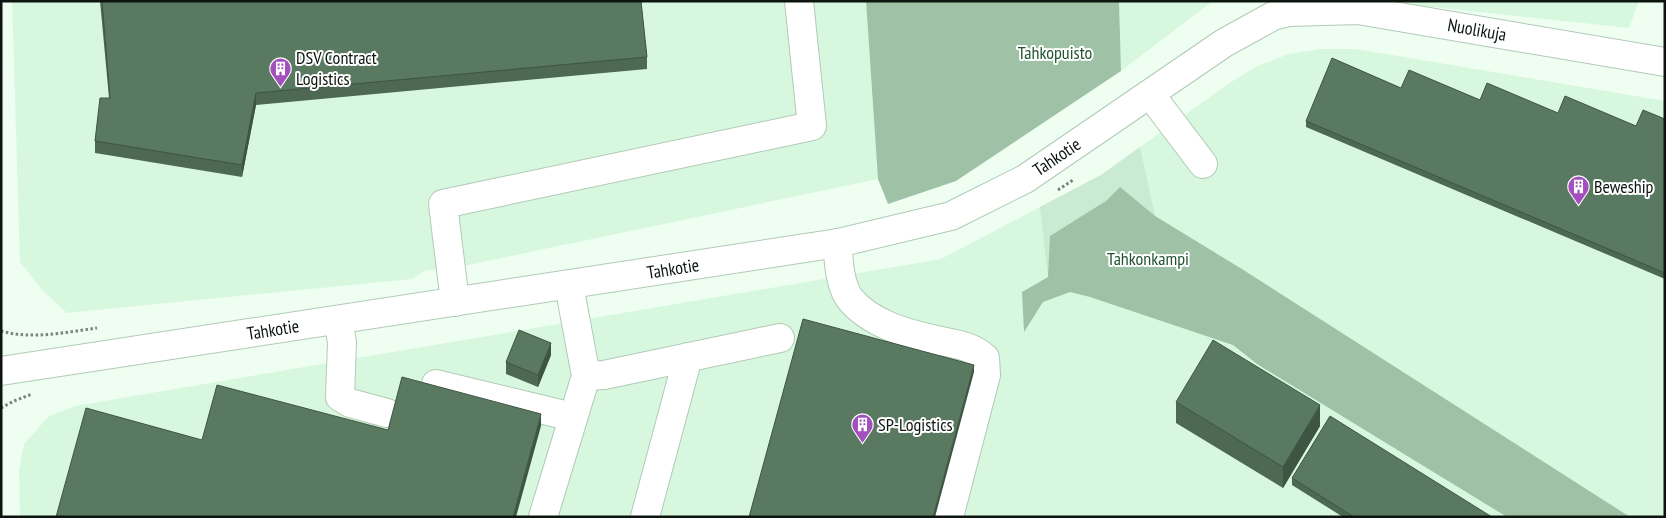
<svg xmlns="http://www.w3.org/2000/svg" width="1666" height="518" viewBox="0 0 1666 518" font-family="'PT Sans Narrow',sans-serif">
<style>
.built{fill:#d7f8de}
.green{fill:#caead1}
.forest{fill:#9fc2a6}
.lines{fill:none;stroke-linecap:round;stroke-linejoin:round}
.minor-casing{stroke:#b1cab6;stroke-width:30}
.path{stroke:#78857b;stroke-width:3;stroke-dasharray:2.5 2.5;stroke-linecap:butt}
.minor{stroke:#fff;stroke-width:28}
.wall{fill:#4d6853}
.shaded-wall{fill:#3e5543}
.building{fill:#597960;stroke:#3e5543}
.labels{text-anchor:middle;stroke-width:4;stroke-linejoin:round;paint-order:stroke}
.street-label{font-size:18px;fill:#0c150e;stroke:#fff}
.park-label{font-size:18px;fill:#1f5430;stroke:#fff}
.poi-label{font-size:18px;fill:#0c150e;stroke:#fff;text-anchor:start}
</style>
<rect width="100%" height="100%" fill="#eefef1"/>
<g class="built">
<path d="M12,1h854l12,178 -410,86 -44,6 -12,8 -345,34 -24,-22 -23,-29z"/>
<path d="M1119,1h94l-92,70z"/>
<path d="M1376,1h263l-10,27z"/>
<path d="M1321,49h35l309,52v416h-1645l-1,-47 5,-26 25,-28 26,-10 866,-147 160,-84 130,-93 27,-16 31,-12z"/>
</g>
<path class="green" d="M1140,147l15,69 90,55 -197,6 -8,-70 61,-32z"/>
<g class="forest">
<path d="M866,1h253l2,70 -165,110 -68,23 -10,-25z"/>
<path d="M1120,187l35,29 90,55 385,246h-123l-250,-153 -24,-19 -143,-48 -20,-5 -27,10 -19,30 -2,-40 26,-15 2,-41 56,-35z"/>
</g>
<g class="lines">
<defs>
<g id="minor">
<path d="M1150,94l53,70"/>
<path d="M838,243c0,16 2,43 12,56 21,25 55,34 86,41 18,4 35,5 49,18l1,17 -37,142"/>
<path d="M455,302l-12,-98 369,-78 -13,-125"/>
<path d="M338,320l4,22 -2,55 10,6 37,10"/>
<path d="M1,371l837,-128 113,-27 74,-37 199,-136 49,-27 16,-4 69,-2 307,52"/>
<path d="M586,376l18,-1 176,-37"/>
<path d="M436,384l137,33"/>
<path d="M543,517l43,-141 -17,-91"/>
<path d="M645,517l43,-160"/>
</g>
</defs>
<use href="#minor" class="minor-casing"/>
<g class="path">
<path d="M1058,190l15,-10"/>
<path d="M1,331c30,9 66,1 96,-3"/>
<path d="M1,408l13,-7 18,-7"/>
</g>
<use href="#minor" class="minor"/>
</g>
<g class="wall">
<path d="M100,1h541l6,56v12l-391,36 -14,72 -147,-24v-12l14,-43z"/>
<path d="M1401,88l235,38 29,-7v160l-359,-152v-6z"/>
<path d="M551,355l-13,32 -32,-13v-12z"/>
<path d="M1176,402l144,24 -37,62 -107,-65z"/>
<path d="M1292,478l200,39h-149l-51,-32z"/>
</g>
<g class="shaded-wall">
<path d="M256,93v12l-14,72v-12z"/>
<path d="M551,343v12l-13,32v-12z"/>
<path d="M974,365v7l-39,145h-2z"/>
<path d="M1320,405v21l-37,62v-21z"/>
<path d="M541,414v12l-25,91h-3z"/>
</g>
<g class="building">
<path d="M102,1h539l6,56 -391,36 -14,72 -147,-24 5,-43h10z"/>
<path d="M1332,58l69,30 8,-18 71,30 7,-17 71,30 7,-17 71,30 7,-16 22,9v154l-359,-152z"/>
<path d="M803,319l171,46 -41,152h-184z"/>
<path d="M519,330l32,13 -13,32 -32,-13z"/>
<path d="M1213,340l107,65 -37,62 -107,-65z"/>
<path d="M402,377l139,37 -28,103h-457l30,-109 116,32 15,-55 171,45z"/>
<path d="M1330,416l162,101h-138l-62,-39z"/>
</g>
<defs>
<symbol id="building-pin" viewBox="-11 -11 22 30"><path d="M0 17L-7.5 6A9.5 9.5 0 1 1 7.5 6Z" fill="#a34fbe" stroke="#fff"/><path d="M-4-6H4V6H1V3H-1V6H-4ZM-2.5-4.3h1.7v1.8h-1.7ZM.8-4.3h1.7v1.8H.8ZM-2.5-1h1.7V.8h-1.7ZM.8-1h1.7V.8H.8Z" fill="#fff"/></symbol>
</defs>
<g fill-rule="evenodd">
<use href="#building-pin" x="268" y="56" width="25" height="34"/>
<use href="#building-pin" x="1566" y="174" width="25" height="34"/>
<use href="#building-pin" x="850" y="412" width="25" height="34"/>
</g>
<g class="labels">
<g class="street-label">
<text transform="translate(1477 30) rotate(10)" y="6">Nuolikuja</text>
<text transform="translate(1057 157) rotate(-34)" y="6">Tahkotie</text>
<text transform="translate(673 269) rotate(-9)" y="6">Tahkotie</text>
<text transform="translate(273 330) rotate(-9)" y="6">Tahkotie</text>
</g>
<g class="park-label">
<text x="1055" y="59">Tahkopuisto</text>
<text x="1148" y="265">Tahkonkampi</text>
</g>
<g class="poi-label">
<text x="296" y="64">DSV Contract<tspan x="296" dy="21">Logistics</tspan></text>
<text x="1594" y="193">Beweship</text>
<text x="878" y="431">SP-Logistics</text>
</g>
</g>
<rect width="1666" height="518" fill="none" stroke="#0c150e" stroke-width="5"/>
</svg>
